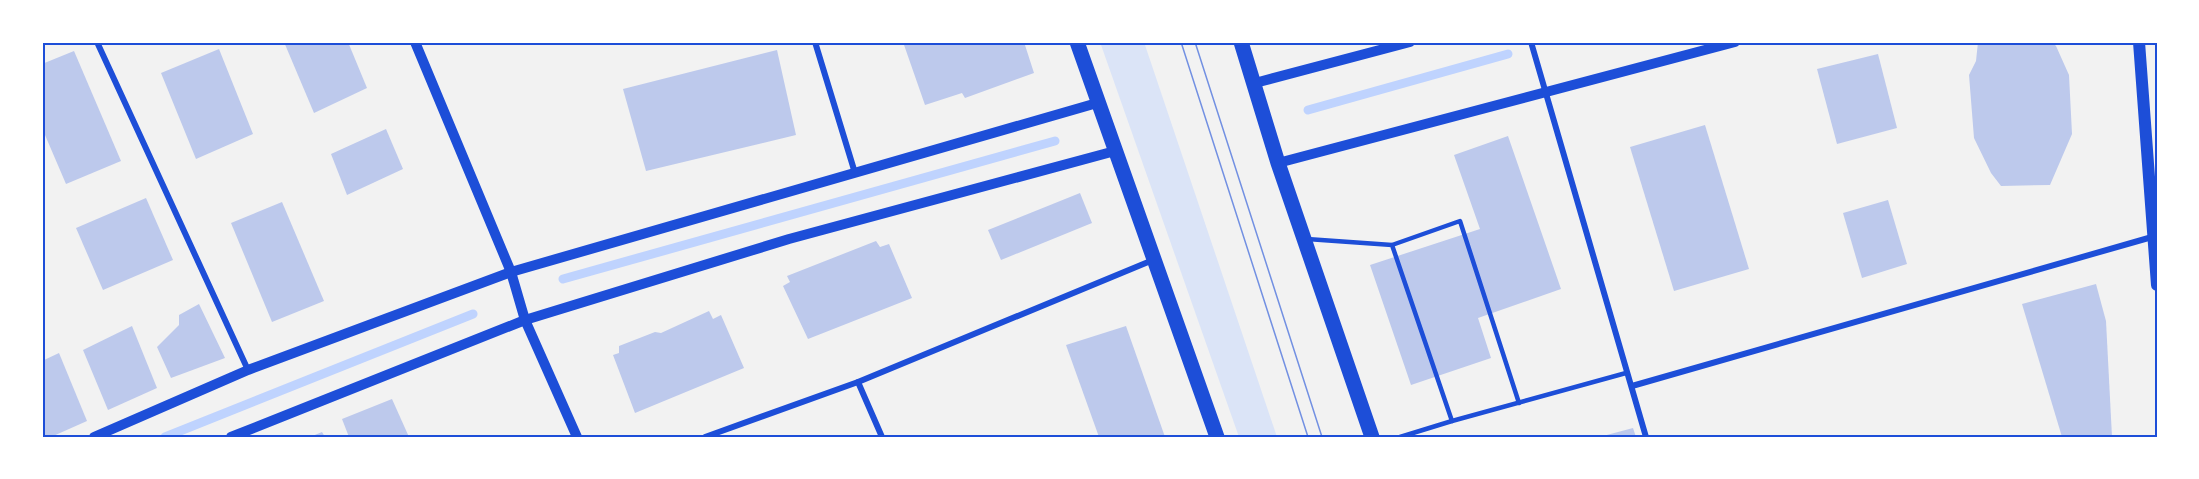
<svg xmlns="http://www.w3.org/2000/svg" width="2199" height="479" viewBox="0 0 2199 479" font-family="Montserrat,sans-serif">
<style>
.green{fill:#dbe4f7}
.lines{fill:none;stroke-linecap:round;stroke-linejoin:round}
.stream{stroke:#bfd3fe;stroke-width:9}
.building{fill:#bdc9ec}
.service{stroke:#1d4ed8;stroke-width:4.5}
.minor{stroke:#1d4ed8;stroke-width:6}
.tertiary{stroke:#1d4ed8;stroke-width:10}
.secondary{stroke:#1d4ed8;stroke-width:12}
.primary{stroke:#1d4ed8;stroke-width:15}
.tram{stroke:#7290e2;stroke-width:1.5}
.neatline{fill:none;stroke:#1d4ed8;stroke-width:2}
</style>
<rect width="100%" height="100%" fill="#f2f2f2"/>
<path class="green" d="M1100,42h44l133,395h-38z"/>
<g class="lines">
<g class="stream">
<path d="M1308,110l200,-56"/>
<path d="M563,279l492,-138"/>
<path d="M165,437l308,-123"/>
</g>
</g>
<g class="building">
<path d="M284,42h64l19,46 -53,25z"/>
<path d="M903,42h121l10,31 -69,25 -3,-5 -37,12z"/>
<path d="M1978,42h74l4,4 13,29 3,59 -22,51 -49,1 -10,-13 -17,-35 -5,-63 7,-14z"/>
<path d="M219,49l34,85 -57,25 -35,-86z"/>
<path d="M777,50l19,85 -150,36 -23,-82z"/>
<path d="M74,51l47,110 -55,23 -24,-56v-64z"/>
<path d="M1878,54l19,74 -60,16 -20,-75z"/>
<path d="M1705,125l44,144 -75,22 -44,-144z"/>
<path d="M386,129l17,40 -56,26 -16,-41z"/>
<path d="M1508,136l53,153 -83,29 13,40 -80,27 -41,-120 110,-36 -26,-74z"/>
<path d="M1080,193l12,30 -91,37 -13,-30z"/>
<path d="M146,198l27,62 -70,30 -27,-62z"/>
<path d="M1888,200l19,64 -45,14 -19,-65z"/>
<path d="M282,202l42,99 -52,21 -41,-99z"/>
<path d="M876,241l4,6 9,-3 23,54 -104,41 -25,-53 7,-4 -3,-6z"/>
<path d="M2096,284l10,37 6,116h-50l-40,-133z"/>
<path d="M199,304l26,54 -54,20 -14,-31 22,-22v-10z"/>
<path d="M709,311l4,8 8,-4 23,53 -109,45 -22,-58 6,-2v-7l36,-14 6,1z"/>
<path d="M132,326l25,62 -49,22 -25,-60z"/>
<path d="M1126,326l39,111h-66l-33,-92z"/>
<path d="M59,353l28,68 -36,16h-9v-76z"/>
<path d="M392,399l17,38h-60l-7,-18z"/>
<path d="M1633,428l3,9h-33v-1z"/>
<path d="M322,432l3,5h-15z"/>
</g>
<g class="lines">
<g class="service">
<path d="M1307,239l85,6 60,176 -52,16"/>
<path d="M1392,245l68,-24 59,182"/>
<path d="M1452,421l174,-48"/>
</g>
<g class="minor">
<path d="M97,42l151,328"/>
<path d="M815,42l40,131"/>
<path d="M1531,42l115,395"/>
<path d="M858,382l24,55"/>
<path d="M1632,386l520,-149"/>
<path d="M705,437l153,-55 295,-122"/>
</g>
<g class="tertiary">
<path d="M415,42l96,230 14,48 52,117"/>
<path d="M1255,83l155,-41"/>
<path d="M1278,163l457,-121"/>
<path d="M94,437l154,-67 263,-98 586,-169"/>
<path d="M231,437l294,-117 264,-81 326,-88"/>
</g>
<path class="secondary" d="M2139,42l18,243"/>
<g class="primary">
<path d="M1077,42l140,395"/>
<path d="M1241,42l37,121 94,274"/>
</g>
<g class="tram">
<path d="M1181,42l127,395"/>
<path d="M1195,42l127,395"/>
</g>
</g>
<rect width="2199" height="479" fill="none" stroke="#ffffff" stroke-width="87"/>
<rect x="44" y="44" width="2112" height="392" class="neatline"/>
</svg>
